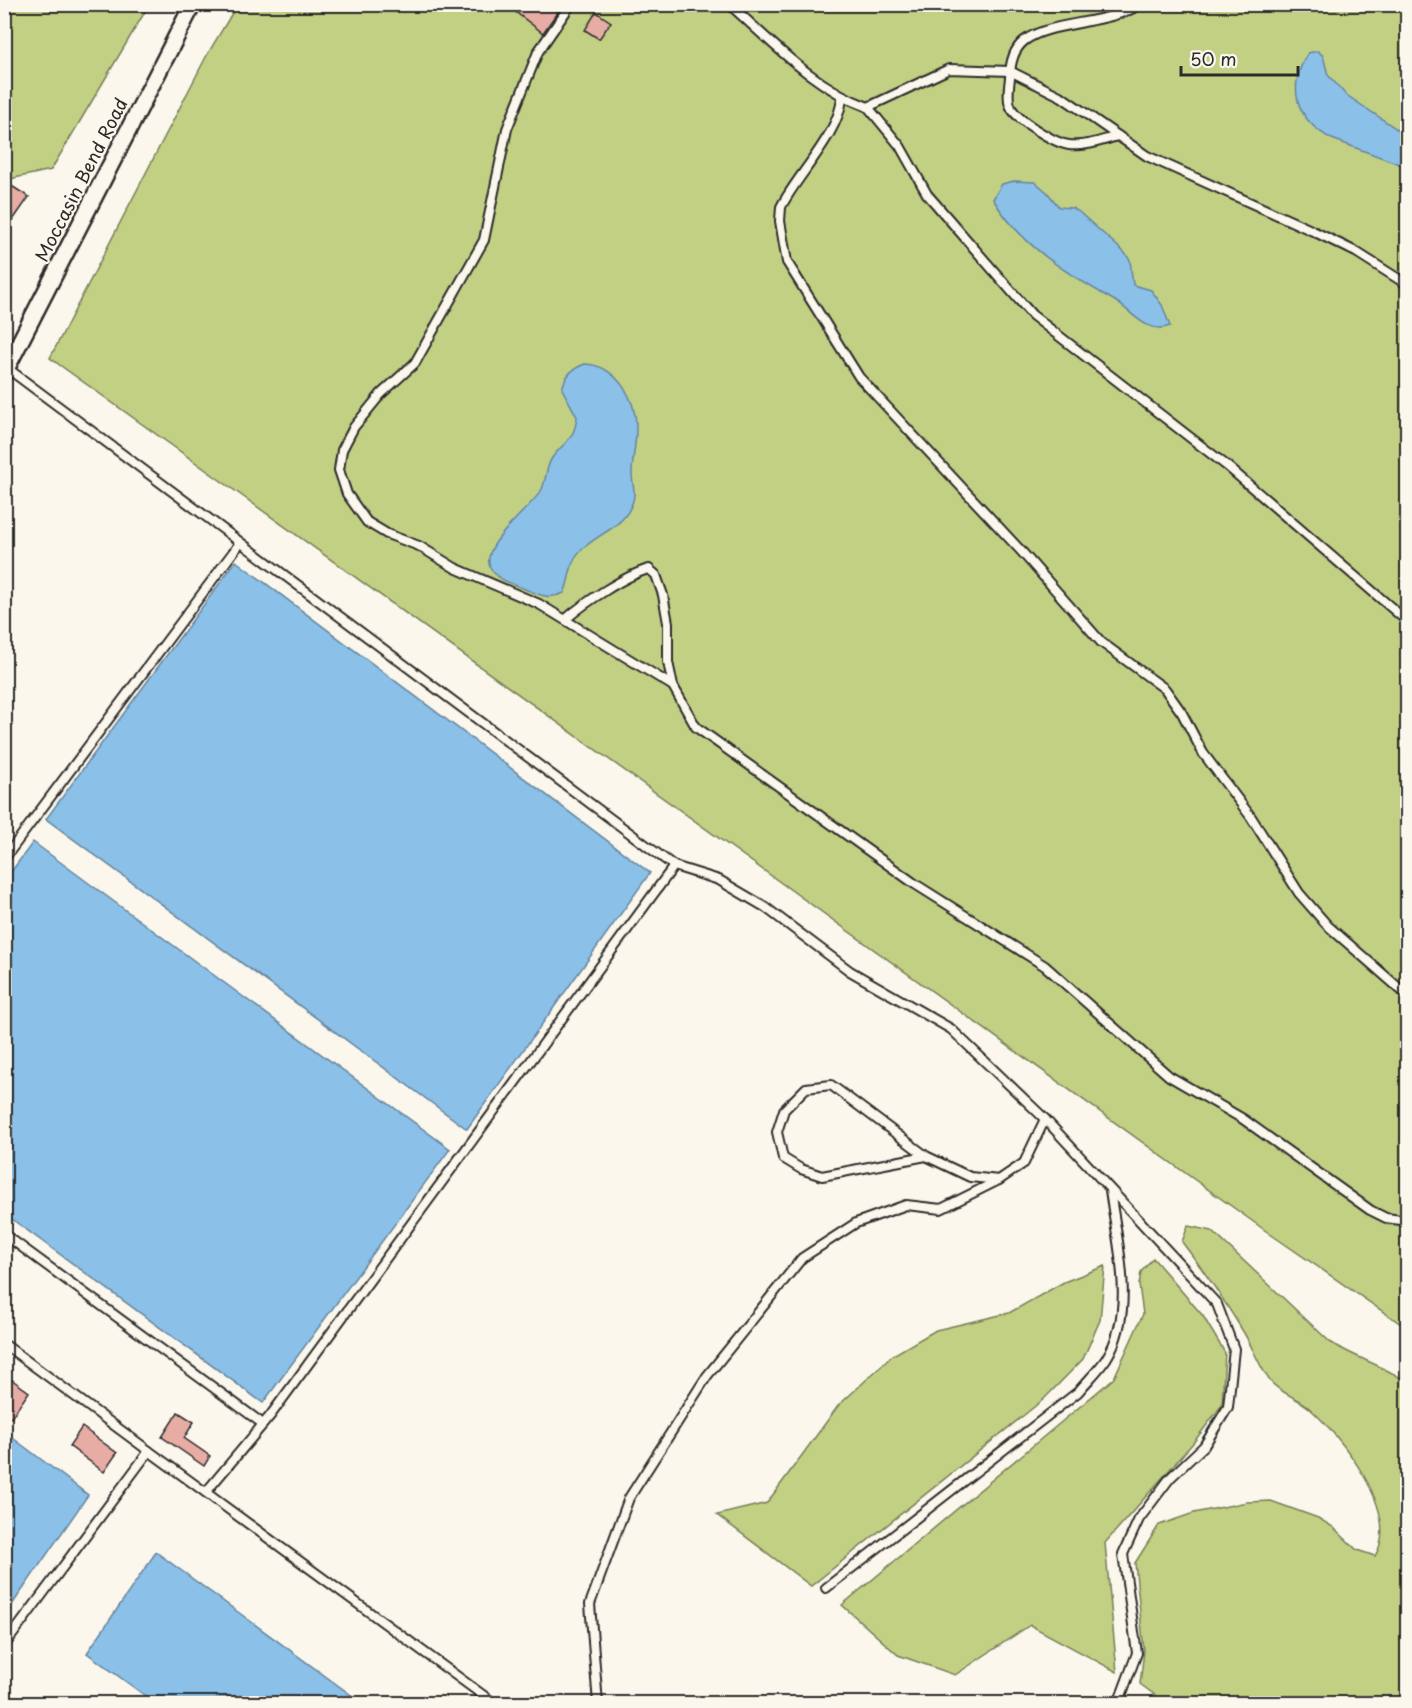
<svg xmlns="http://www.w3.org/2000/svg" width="1412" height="1708" viewBox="0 0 1412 1708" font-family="'Playpen Sans',sans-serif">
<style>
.green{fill:#c2d084;stroke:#767e58;stroke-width:1.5}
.water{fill:#8bc0e8;stroke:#65849c;stroke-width:1.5}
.building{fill:#e7ada5;stroke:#2b2b2b;stroke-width:1.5}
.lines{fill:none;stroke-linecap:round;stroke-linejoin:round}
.lane-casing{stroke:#2b2b2b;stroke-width:12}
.street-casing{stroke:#2b2b2b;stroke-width:20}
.lane{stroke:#fbf7ec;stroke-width:8}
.street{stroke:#fbf7ec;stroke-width:15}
.labels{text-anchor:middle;stroke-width:4.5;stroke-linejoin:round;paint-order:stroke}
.street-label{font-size:18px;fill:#2b2b2b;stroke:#fbf7ec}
</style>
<rect width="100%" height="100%" fill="#fbf7ec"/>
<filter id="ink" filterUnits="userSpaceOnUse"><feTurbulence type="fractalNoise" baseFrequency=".0167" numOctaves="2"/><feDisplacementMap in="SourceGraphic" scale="12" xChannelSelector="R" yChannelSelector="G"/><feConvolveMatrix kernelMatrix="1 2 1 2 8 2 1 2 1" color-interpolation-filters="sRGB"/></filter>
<g filter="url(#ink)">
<g class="green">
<path d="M4,5h145l-98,165 -46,10z"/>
<path d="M237,5h1170v1323l-134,-92 -1223,-878 157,-303z"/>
<path d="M1188,1226l24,5 118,111c25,16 53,23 77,40v321h-246l-2,-5 -19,-14 4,-33 -9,-88 24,-38 35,-12 53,-11 24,-1 47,17 15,9 24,23 18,6c27,-44 -35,-121 -67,-149 -12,-10 -28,-14 -38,-26 -11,-15 -17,-33 -26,-48 -19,-32 -40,-62 -62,-91z"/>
<path d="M1153,1258l50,58 22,37 -3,52 -29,38 -88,100 12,129 -87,-47 -75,50 -57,-20 -56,-50 272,-227 29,-64 -4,-29 2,-13z"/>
<path d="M1105,1266l-5,54 -17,39 -39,40 -233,187 -94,-71 50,-12 71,-97 55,-51 43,-25 73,-17 55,-31z"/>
</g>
<g class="water">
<path d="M1318,51l5,5 5,19 17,19 62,42v31l-75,-28c-36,-19 -46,-51 -24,-86z"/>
<path d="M1014,181l21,1 12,10 12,15 14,1 6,4 45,40 6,8 3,25 18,5 11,15 8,21c-24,9 -38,-15 -55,-25 -47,-27 -93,-54 -122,-102l9,-15z"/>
<path d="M585,364c31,1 52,35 51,65 0,14 -3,28 -4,42 -1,13 6,21 -1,35 -10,24 -40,30 -54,49 -8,10 -7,26 -13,38 -15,7 -24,2 -39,-4 -11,-5 -29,-9 -35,-22 -10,-23 42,-59 52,-78 4,-9 4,-22 10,-31 12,-17 22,-16 25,-41l-15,-28c4,-14 9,-20 23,-25z"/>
<path d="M236,561l414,312 -183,256 -421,-310z"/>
<path d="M33,842l417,307 -187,254 -258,-189v-334z"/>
<path d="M5,1432l83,63 -83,120z"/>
<path d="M156,1552l206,151h-207l-68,-50z"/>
</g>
<g class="building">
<path d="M511,4h52l-20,29 -34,-26z"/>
<path d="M596,12l15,10 -12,17 -14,-9z"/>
<path d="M10,185l19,12 -18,26 -2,-2 -4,5 -1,-33z"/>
<path d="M4,1374l25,18 -18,26 -7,-5z"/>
<path d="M178,1412l16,10 -10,16 26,18 -6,10 -42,-29z"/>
<path d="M82,1427l35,26 -13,19 -35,-26z"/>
</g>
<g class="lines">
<defs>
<g id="lane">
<path d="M571,4l-33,48 -31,77 -23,111 -69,123 -34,31 -27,33 -12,23 -3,20 8,24 20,28 20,12 32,12 36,22 84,36 134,82"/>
<path d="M729,4c43,38 84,83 139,103l81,-38 61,2 52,26 85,59 166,75 43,21 52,33"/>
<path d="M842,97c-2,36 -45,78 -61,110l-1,14 7,41 72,115 163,175 79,90 64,47 17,24 21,40 48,64 48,76 28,32 81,71"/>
<path d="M868,107l32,39 27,48 105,121 195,151 181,156"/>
<path d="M1118,136c-15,4 -33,11 -49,9 -14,-2 -55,-26 -59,-40 -3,-8 -1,-19 0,-27 0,-14 3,-28 14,-37 25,-20 84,-16 117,-37"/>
<path d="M7,368l667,498 -404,550 -64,76"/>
<path d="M566,619c18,-16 60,-44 83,-50l7,6 7,20 5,28v39l5,24 23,41 219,157 130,82 124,110 74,43 127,91 16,8 22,3"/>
<path d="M4,859l236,-316"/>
<path d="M674,866l45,14 46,27 85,64 101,58 94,90 172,185 17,45 -6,58 -24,39 -34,32 -31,41 -16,35 14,99 -19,51"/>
<path d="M926,1156l-104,20 -21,-7 -18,-11 -6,-26 7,-22 22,-22 25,-3 95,71 44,21 29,3 25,-17 21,-44"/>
<path d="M4,1234l259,190"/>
<path d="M4,1344l145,107 -145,195"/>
<path d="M149,1451l346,253"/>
<path d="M826,1588l252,-196c9,-11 20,-21 28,-33 31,-49 11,-115 4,-169"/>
<path d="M598,1704l-8,-100 39,-106 78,-122 95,-118 54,-35 50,-18 35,4 58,-29"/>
</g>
<path id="street" d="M4,373l189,-369"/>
</defs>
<use href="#lane" class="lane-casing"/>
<use href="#street" class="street-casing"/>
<use href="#lane" class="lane"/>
<use href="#street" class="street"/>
</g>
</g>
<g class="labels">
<g class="street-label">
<text transform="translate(82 180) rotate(-63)" y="6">Moccasin Bend Road</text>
</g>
</g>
<rect width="1412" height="1708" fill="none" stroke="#fbf7ec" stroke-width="24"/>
<rect x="12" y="12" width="1388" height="1684" fill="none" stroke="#2b2b2b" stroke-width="2" filter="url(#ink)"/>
<path d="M1181 66v9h117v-9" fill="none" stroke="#2b2b2b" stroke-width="3"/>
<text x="1190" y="66" font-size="18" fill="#2b2b2b" stroke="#fbf7ec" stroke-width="4.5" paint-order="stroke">50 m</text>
</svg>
